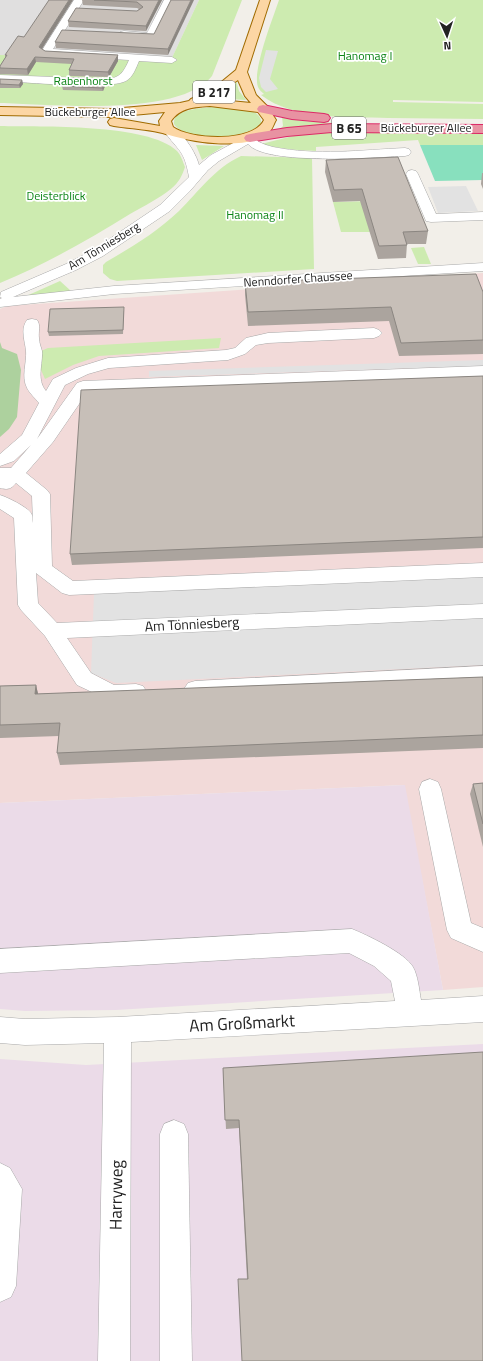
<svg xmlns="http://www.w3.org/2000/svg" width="483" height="1361" viewBox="0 0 483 1361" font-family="'Titillium Web',sans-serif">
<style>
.residential{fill:#e0dfdf}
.commercial{fill:#f2dad9}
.industrial{fill:#ebdbe8}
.grass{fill:#cdebb0}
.forest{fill:#add19e}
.pitch{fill:#88e0be}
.parking{fill:#e2e2e2}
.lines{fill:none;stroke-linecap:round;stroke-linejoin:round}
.minor-casing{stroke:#a9a9a9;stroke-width:1}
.major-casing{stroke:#a06b00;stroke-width:2}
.highway-casing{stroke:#dc2a67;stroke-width:2}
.minor{fill:#fff;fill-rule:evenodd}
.major{fill:#fcd6a4;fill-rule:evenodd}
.highway{fill:#e892a2;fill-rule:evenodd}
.wall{fill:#aba49e}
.shaded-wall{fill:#8b8681}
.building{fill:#c7bfb8;stroke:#8b8681}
.labels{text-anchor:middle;stroke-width:3.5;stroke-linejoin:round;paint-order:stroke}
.far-park-label{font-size:12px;fill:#0c8416;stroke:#fff}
.far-street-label{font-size:12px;fill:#222;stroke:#fff}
.shield{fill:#fff;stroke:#646464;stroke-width:1}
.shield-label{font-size:13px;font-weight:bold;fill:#222}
.street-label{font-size:14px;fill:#222;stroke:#fff}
.near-street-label{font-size:17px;fill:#222;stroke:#fff}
</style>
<rect width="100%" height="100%" fill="#f2efe9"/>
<path class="residential" d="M0,0h199l-29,62 -72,-3 -3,-2 -95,-2z"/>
<path class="commercial" d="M483,273v714l-40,3 -39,-205 -404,18v-494l7,-3z"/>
<g class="industrial">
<path d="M405,785l38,205 -327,20 -91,1 -25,-2v-206z"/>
<path d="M483,1044v317h-483v-302l86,6z"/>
</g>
<g class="grass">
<path d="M199,0h43l-30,76c-34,42 -161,28 -212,27v-48l95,2 3,2 72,3z"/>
<path d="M279,0h204v102l-90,-2v2l90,2v15c-32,0 -63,-1 -95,-1 -38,-1 -95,2 -127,-23l3,-1c-2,-2 -5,-4 -6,-7 -6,-16 15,-69 21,-87z"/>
<path d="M236,80l3,11 7,9 -34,-2 13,-7z"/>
<path d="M217,107c11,0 46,0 44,16 -13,17 -74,20 -87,1 -2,-16 32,-16 43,-17z"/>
<path d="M282,117l21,4 49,3 -73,6 4,-4z"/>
<path d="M0,126c40,1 148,-3 177,25 4,4 6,11 8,16 -3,9 -6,15 -13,21 -12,10 -28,18 -42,26 -42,26 -84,50 -130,69z"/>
<path d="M334,132l149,1v12h-63l-2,-5 -102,7v4c-19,-1 -36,-2 -55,-7l32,-8 -1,-1z"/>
<path d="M196,145l28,1 -22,14z"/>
<path d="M241,156l71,2 2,111 -197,12 -7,-2 -7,-6v-8l3,-3c26,-15 51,-30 73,-51 20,-20 36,-43 62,-55z"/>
<path d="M373,201l-3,31h-29l-8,-30z"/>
<path d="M424,247l7,17h-13l-7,-16z"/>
<path d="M60,281l11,10 -47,6z"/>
<path d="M221,338l-2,10 -120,8 -26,9 -28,14 -4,-9v-19l7,-3z"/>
</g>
<path class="forest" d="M0,342l2,6 15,6 4,16 -4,47 -8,12 -9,8z"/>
<path class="pitch" d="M420,145h63v35l-48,1z"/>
<g class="parking">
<path d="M266,50l12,1 -8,28 8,10 -12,3 -5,-5 -2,-9z"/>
<path d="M466,186l12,25 -40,2 -10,-26z"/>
<path d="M483,360v6l-334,11v-6z"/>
<path d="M483,576v89l-367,18 -25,-10 3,-80z"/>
</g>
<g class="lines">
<defs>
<g id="minor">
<path d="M74,0h10l-31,49 119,8 5,3 -5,3 -33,-2c-3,7 -6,16 -13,20 -17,9 -102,1 -126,0v-6l109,4c12,-2 15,-8 20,-19l-83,-5 -5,-3z"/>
<path d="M164,0h10l-20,38 -34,-2 -1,-2 1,-2 4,-1 23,2z"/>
<path d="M170,127c12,3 26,26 29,38l12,-10 39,-21c5,2 5,5 9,8 4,2 10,4 14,5 43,9 89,3 132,1l4,1 2,3 -2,3 -4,1c-30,1 -138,10 -157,-12l-29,17 -11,9 -18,21 -20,20 -67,45 -27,14 -63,27 101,-11 369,-23v8l-369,23 -114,13v-8l2,-1 -2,-1 1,-5 65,-28 27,-14 67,-45 29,-28c-5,-28 -10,-25 -25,-46l2,-2z"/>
<path d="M412,170l4,1 2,3 18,40 47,-2v8l-52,2 -5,-1 -20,-47 2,-3z"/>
<path d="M32,319l5,1c4,5 1,12 2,18 0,5 2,9 3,13 1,13 -6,28 4,40l7,-12 23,-11 32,-10 118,-8 9,-2 11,-10 22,-5 106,-5 5,2 3,3 -3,3 -5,2 -106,5 -12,2 -11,9 -17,6 -119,8 -21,6 -23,11 -28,54 40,-56 6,-2 400,-15v10l-395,15 -35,51 -27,31 21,17 3,4 2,72 21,15 410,-18v14l-414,18 -7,-2 -26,-20 2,30 19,20 426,-19v14l-416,20 24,35 23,12 22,-1 7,2 4,6 -4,6 -7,2 -25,1 -34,-16 -32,-49 -24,-26 -3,-5 -4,-87 -14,-9v-14c7,2 27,12 31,18 2,3 1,6 2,10l-1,-27 -16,-13c-5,6 -8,7 -16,5v-20h11l20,-23 -17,16 -14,5v-12l22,-19 17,-32c-3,-4 -9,-9 -12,-15 -6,-12 0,-25 -1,-37 -1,-10 -6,-22 1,-31z"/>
<path d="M483,666v16l-288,15 -7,-2 -4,-6 4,-6 7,-2z"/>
<path d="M430,779l8,3 3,7 30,134 12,5v24l-32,-14 -4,-8 -28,-141 3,-7z"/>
<path d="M352,929c15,6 53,24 61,38 5,9 6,22 8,33l62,-4v26l-352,20 -1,319h-32l6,-318 -79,2 -25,-2v-26l25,2 93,-2 277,-16 -4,-20 -17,-15 -25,-13 -349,20v-24z"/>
<path d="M174,1120l10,4 4,10 4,227h-32v-227l4,-10z"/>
<path d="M0,1163l10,5 12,21 -6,97 -5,11 -11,5z"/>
</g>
<path id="major" d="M260,0h10l-23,72 9,23 11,11 9,14c-2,3 -3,8 -6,11 -20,21 -77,11 -101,4 -17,-6 -37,-6 -55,-9l-4,-1 -2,-3 2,-3 4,-1 46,8 -1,-5 6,-9 -54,5 -111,-2v-8l111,2 69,-6 9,-2 2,-2 14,-6 14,-9 17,-14zM238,80l7,16 6,7 -42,-4zM210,106l48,6 6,8c-11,23 -73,20 -91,7l-2,-6c9,-13 23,-14 39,-15z"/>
<g id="highway">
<path d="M263,105l29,6 32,3 4,1 2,3 -2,3 -4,1 -32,-3 -33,-7 -2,-3 2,-3z"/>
<path d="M332,124l151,1v8l-151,-1 -45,4 -37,6 -4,-1 -2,-3 2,-3 4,-1 37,-6z"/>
</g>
</defs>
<use href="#minor" class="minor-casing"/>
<use href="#major" class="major-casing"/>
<use href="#highway" class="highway-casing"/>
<use href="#minor" class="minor"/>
<use href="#major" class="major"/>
<use href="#highway" class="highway"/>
</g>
<g class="wall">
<path d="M82,0h80l-16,31 -77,-4 -1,-6 69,-10 2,-2 -2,-1 -54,-3z"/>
<path d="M171,0l-3,55 -112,-7 -1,-6 99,-8z"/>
<path d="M42,49l3,2 73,4v6l-9,16 -40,-1v-6l3,-6 -36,-2 -8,13 -28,-1v-8l5,-8v-3z"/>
<path d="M0,79l22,1 1,4 -3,4h-20z"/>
<path d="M62,86h43l-2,5 -40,-1z"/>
<path d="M326,160l102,71 -2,13h-19l-1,14 -28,1 -18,-58 -27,1 -8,-30z"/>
<path d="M482,173h1v16l-2,-5z"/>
<path d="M245,282l238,10v62l-84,2 -10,-35 -141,5 -3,-31z"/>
<path d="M124,311l-1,23 -74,2 -1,-4z"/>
<path d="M483,376v172l-411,17 -2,-11z"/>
<path d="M483,677v71l-423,17 -3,-12 2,-17 -59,2v-52l36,-1 2,9z"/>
<path d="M483,783v64l-13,-53 3,-10z"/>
<path d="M223,1068l260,293 -236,-82 -8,-151 -13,1z"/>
</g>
<g class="shaded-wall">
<path d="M69,0h4l-33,52 -1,-5z"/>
<path d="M159,0h3l-16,31v-5z"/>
<path d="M191,0h3l-26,55v-6z"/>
<path d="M118,55v6l-9,16 -1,-5z"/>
<path d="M35,57l1,5 -8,13 -1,-6z"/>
<path d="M22,80l1,4 -3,4 -1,-3z"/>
<path d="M105,83v3l-2,5 -1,-3z"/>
<path d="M36,685l3,13 -4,-4z"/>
</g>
<g class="building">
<path d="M49,0h20l-30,47 6,4 73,4 -10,17 -39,-2 5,-11 -39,-2 -8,12 -27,-1v-2l7,-11h-2l13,-19 6,1z"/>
<path d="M94,0h65l-13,26 -78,-5 8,-13 61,3 6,-4 -6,-5z"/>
<path d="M171,0h20l-23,49 -113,-7 7,-12 92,4z"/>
<path d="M0,79l22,1 -3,5 -19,-1z"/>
<path d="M64,83h41l-3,5 -40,-2z"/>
<path d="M398,157l30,74 -25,1 4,13 -28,1 -17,-57 -28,1 -8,-30z"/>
<path d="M476,274l7,18v48l-82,3 -10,-36 -143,5 -3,-30z"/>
<path d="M124,307l-1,23 -75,2 2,-23z"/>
<path d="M483,376v161l-413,17 11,-164z"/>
<path d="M483,677v58l-426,18 3,-30 -60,2v-39l36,-1 -1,9z"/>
<path d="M483,783v41l-10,-40z"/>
<path d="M483,1052v309h-241l-4,-82h10l-9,-159h-14l-2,-52z"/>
</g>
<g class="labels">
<g class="far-park-label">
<text x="365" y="60">Hanomag I</text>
<text x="83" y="85">Rabenhorst</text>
<text x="56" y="200">Deisterblick</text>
<text x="255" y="219">Hanomag II</text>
</g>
<g class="far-street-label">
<text x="90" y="116">Bückeburger Allee</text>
<text x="426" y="132">Bückeburger Allee</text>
<text transform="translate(104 246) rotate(-31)" y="4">Am Tönniesberg</text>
<text transform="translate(298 279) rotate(-4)" y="4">Nenndorfer Chaussee</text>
</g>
<g class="shield">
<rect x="193" y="81" width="42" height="22" rx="3"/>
<rect x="332" y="117" width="34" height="22" rx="3"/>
</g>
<g class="shield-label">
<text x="214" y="97">B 217</text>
<text x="349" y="133">B 65</text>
</g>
<g class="street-label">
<text transform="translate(192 624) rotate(-3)" y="5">Am Tönniesberg</text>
</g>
<g class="near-street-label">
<text transform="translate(242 1023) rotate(-3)" y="6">Am Großmarkt</text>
<text transform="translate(116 1195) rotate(-89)" y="6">Harryweg</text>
</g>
</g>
<g transform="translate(447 36) rotate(177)" stroke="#ffffff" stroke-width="3" paint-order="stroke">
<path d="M0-3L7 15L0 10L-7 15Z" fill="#222222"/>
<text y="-6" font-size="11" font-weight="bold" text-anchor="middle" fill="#222222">N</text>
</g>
</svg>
